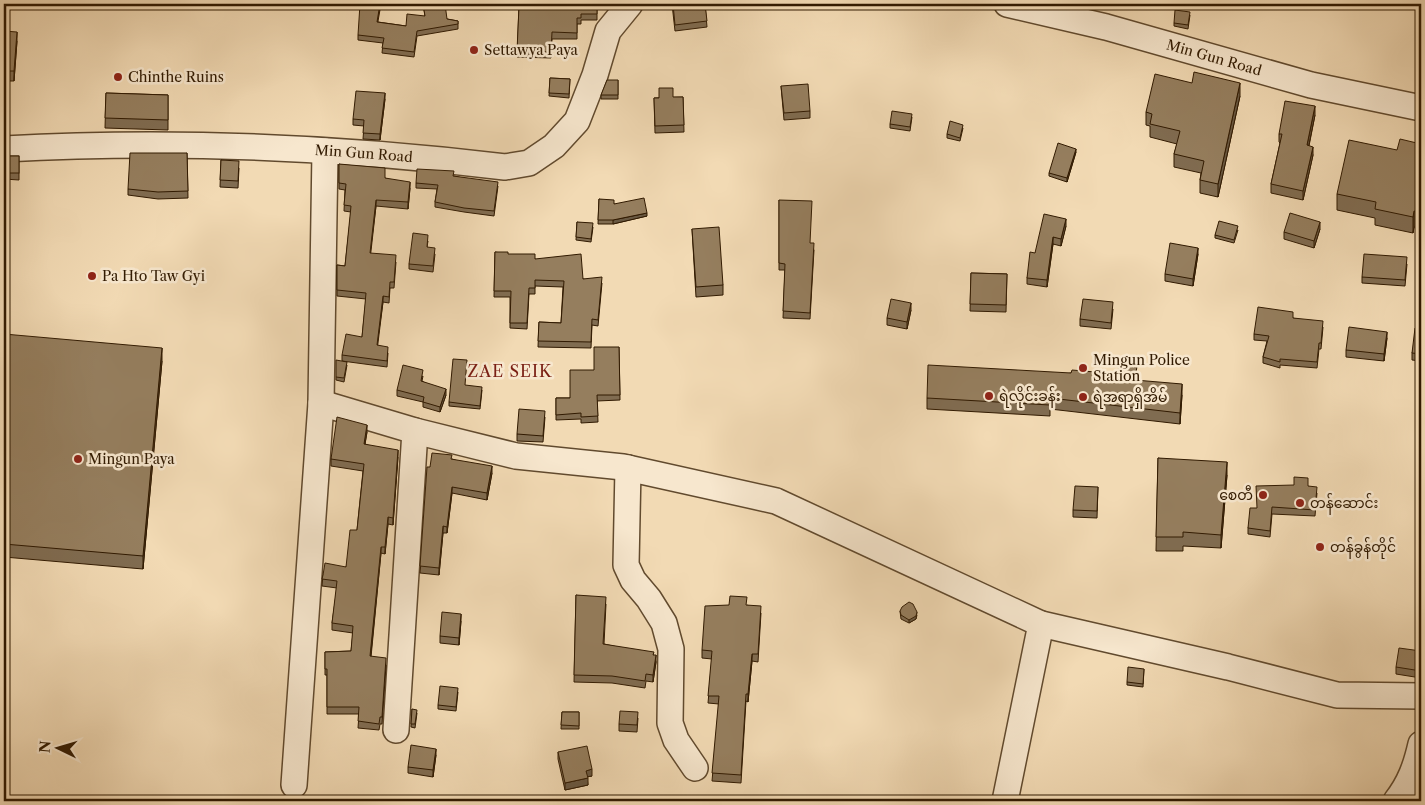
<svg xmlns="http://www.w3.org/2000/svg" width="1425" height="805" viewBox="0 0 1425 805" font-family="'Libre Caslon Text','Noto Sans Myanmar',serif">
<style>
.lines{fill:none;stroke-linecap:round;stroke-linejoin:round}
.minor-casing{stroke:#614a2e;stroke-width:28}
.minor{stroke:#f7e7ce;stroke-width:25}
.wall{fill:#806c51;stroke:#311a01}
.shaded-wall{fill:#685842;stroke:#311a01}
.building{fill:#957e5e;stroke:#311a01}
.poi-dot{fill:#8f2418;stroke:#f7e7ce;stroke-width:2}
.labels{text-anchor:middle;stroke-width:5;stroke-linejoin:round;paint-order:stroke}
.poi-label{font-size:14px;fill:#311a01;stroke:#f7e7ce;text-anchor:start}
.street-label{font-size:14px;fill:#311a01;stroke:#f7e7ce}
.quarter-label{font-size:16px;letter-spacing:1px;fill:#7a1f14;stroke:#f7e7ce}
</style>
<rect width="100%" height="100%" fill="#f2dab4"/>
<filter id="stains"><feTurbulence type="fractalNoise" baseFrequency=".004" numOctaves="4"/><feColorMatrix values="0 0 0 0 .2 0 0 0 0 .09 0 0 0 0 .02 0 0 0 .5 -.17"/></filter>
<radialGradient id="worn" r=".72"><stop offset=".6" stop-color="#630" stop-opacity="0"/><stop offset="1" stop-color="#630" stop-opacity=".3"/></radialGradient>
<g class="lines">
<defs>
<g id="minor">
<path id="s1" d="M1007,4l99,23 205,58 110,23"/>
<path id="s2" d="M4,149c166,-9 336,-2 501,18l24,-4 25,-17 23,-25 18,-46 13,-44 22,-27"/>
<path d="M321,403l94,28 101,25 107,11 153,34 265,123 -36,177"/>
<path d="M628,468l-2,97 7,15 16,19 15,24 7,26 -1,74 6,17 19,28"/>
<path d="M1041,624l187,43 109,28 84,1"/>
<path d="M396,730l19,-299"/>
<path d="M294,785l27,-382 4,-252"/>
<path d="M1396,801c14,-18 20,-35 25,-57"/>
</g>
</defs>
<use href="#minor" class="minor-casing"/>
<use href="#minor" class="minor"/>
</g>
<g class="wall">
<path d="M423,4l24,15 11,2v8l-41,7 -3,21 -32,-4 1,-10 -25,-3v-5l20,-13 28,4 19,-10z"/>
<path d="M597,4v16h-16v4h-4v15h-25l-1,19 -34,-1 2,-51z"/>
<path d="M672,4h33l2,23 -32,4z"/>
<path d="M1190,15l-2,14 -14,-3v-3z"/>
<path d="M4,31l13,10 -3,40h-10z"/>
<path d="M550,78l20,1 -1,19 -20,-2z"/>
<path d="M618,80v19h-17v-4z"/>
<path d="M781,86l29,25v7l-26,2z"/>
<path d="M106,93l62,2v35l-63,-2z"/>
<path d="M1240,96l-22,101 -18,-4v-13l1,-7 -27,-6v-13l3,-10 -27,-7v-11l-4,-1v-13z"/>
<path d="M683,97l1,35 -29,1 -1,-35z"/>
<path d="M385,99l-5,41 -17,-1 1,-13 -11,-1v-6z"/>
<path d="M1315,115l-6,31 4,9 -10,45 -32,-7v-9l9,-41 -1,-1v-8z"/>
<path d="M912,117l-2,14 -20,-3v-4z"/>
<path d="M963,128l-3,13 -13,-3v-4z"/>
<path d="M1076,152l-9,30 -18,-6v-3z"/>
<path d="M187,153l1,45 -30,1 -30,-4v-6z"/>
<path d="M1421,154v74l-7,-1 -1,6 -38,-8v-7l-38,-8v-16z"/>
<path d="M4,156h15v24l-15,-1z"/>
<path d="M221,160l18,8 -1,20 -18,-1z"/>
<path d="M339,164l46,14 25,10 -2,21 -32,-3 -6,48 26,8 -2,26h-4l-1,15 -6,-1 -6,43 11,8 -1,14 -45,-6v-6l20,-18 4,-38 -29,-3v-31l8,1 6,-54 -7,-1 1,-21 -6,-1z"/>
<path d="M454,176l44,10 -4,30 -30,-4 -29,-5v-5l2,-13 -21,-1v-5z"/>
<path d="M599,199l15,5 33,12 -34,8h-15z"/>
<path d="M779,200l35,50 -4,69 -27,-1 2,-48h-6z"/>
<path d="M577,222l16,5 -2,15 -15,-2z"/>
<path d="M1066,226l-5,20 -8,-2 -6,43 -20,-3v-6l8,-25z"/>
<path d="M692,229l31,56v10l-27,2z"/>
<path d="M1320,229l-6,19 -30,-9v-7z"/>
<path d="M1238,230l-4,13 -19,-5v-3z"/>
<path d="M428,241l-1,6 8,7 -2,18 -24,-3v-5z"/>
<path d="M495,252l40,7 48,20 19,4 -4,43 -6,-1 -1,23 -53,-1 1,-25 22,1 2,-36 -28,-1v8h-6l-2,35 -17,-1v-31h-16z"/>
<path d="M1198,254l-5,32 -28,-5v-7z"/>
<path d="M1407,264l-2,22 -43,-3v-6z"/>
<path d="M971,273l36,1 -1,38 -36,-1z"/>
<path d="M1113,309l-2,20 -31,-3v-7z"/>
<path d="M911,310l-4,19 -20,-4v-7z"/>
<path d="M1293,318l30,9 -2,22h-2l-2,19 -37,-3v3l-17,-5v-6l4,-16 -13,-1v-6z"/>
<path d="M1421,328v33l-9,-1v-7z"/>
<path d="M4,334l158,27 -19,208 -139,-12z"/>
<path d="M1387,338l-3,23 -38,-4v-7z"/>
<path d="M619,347l1,53 -23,1 1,21 -17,1v-4l-25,1v-22h14l24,-28z"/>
<path d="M347,365l-3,17 -8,-2v-3z"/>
<path d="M1071,373l65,7 46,15 -2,29 -130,-15v7l-123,-7v-11z"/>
<path d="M423,376l-1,5 24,14 -6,17 -17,-5v-5l-26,-6v-6z"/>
<path d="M482,390l-2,19 -31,-3v-4z"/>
<path d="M545,417l-2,25 -26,-1v-7z"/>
<path d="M367,432l-2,12 33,13 -5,68 -5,-1 -3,30 -4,-1 -10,104 15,8 -4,59h-2l-1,6 -21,-2 1,-14h-32v-39h-2v-23l26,-1 2,-18 -21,-3v-7l5,-35 -15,-2 1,-11 23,-8 11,-37 6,-59 -32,-5v-7z"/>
<path d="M1158,458l69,17 -6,73 -38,-2v5h-27z"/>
<path d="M452,459l40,14 -5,27 -35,-7 -5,40h-4l-4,42 -19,-2 10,-106z"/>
<path d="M1308,486l9,7 -2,23 -43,-2 -2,23 -22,-3v-6l9,-20z"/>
<path d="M1098,487l-1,31 -24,-1v-7z"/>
<path d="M576,595l30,9 -2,40 50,11 2,7 -3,20 -7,-1 -1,7 -33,-5 -38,-1z"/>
<path d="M747,605l14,8 -3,49 -6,-1 -4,41 -2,-1 -5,82 -29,-2 7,-77 -11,-1 4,-44 -10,-1v-8z"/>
<path d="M900,611l17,4 -1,4 -7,4 -8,-4z"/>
<path d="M461,621l-2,24 -19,-2v-7z"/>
<path d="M1421,651v27l-25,-4v-7z"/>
<path d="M1144,669l-1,18 -16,-2v-3z"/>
<path d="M458,692l-2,19 -18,-2v-4z"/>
<path d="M412,709l5,4 -2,15 -4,-1z"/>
<path d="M562,712h17v17h-18z"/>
<path d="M638,718l-1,14 -18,-1v-7z"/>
<path d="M558,752l34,24 -5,1 1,8 -23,5 -7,-31z"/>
<path d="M436,755l-3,22 -25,-4v-6z"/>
</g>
<g class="shaded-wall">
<path d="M380,4h1l-4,23v-5z"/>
<path d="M17,32v9l-3,40v-10z"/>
<path d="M1240,83v13l-22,101v-13z"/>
<path d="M385,93v6l-5,41v-6z"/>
<path d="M1315,106v9l-8,39v-9z"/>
<path d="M1313,147v8l-10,45v-9z"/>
<path d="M1076,149v3l-9,30v-4z"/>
<path d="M410,182v6l-2,21v-7z"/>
<path d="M376,200v6l-6,54v-7z"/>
<path d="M1414,211v16l-1,6v-16z"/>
<path d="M647,213v3l-34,8v-4z"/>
<path d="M1066,219v7l-5,20v-7z"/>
<path d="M1320,222v7l-6,19v-7z"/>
<path d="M1053,237v7l-6,43v-7z"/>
<path d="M1198,248v6l-5,32v-7z"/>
<path d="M383,296v6l-6,49v-6z"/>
<path d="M911,303v7l-4,19v-7z"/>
<path d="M1387,332v6l-3,23v-7z"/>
<path d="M162,348v13l-19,208v-13z"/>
<path d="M1182,384v11l-2,29v-11z"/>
<path d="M446,389v6l-6,17v-5z"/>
<path d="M367,425v7l-3,18v-6z"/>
<path d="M398,450v7l-5,68v-7z"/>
<path d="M1227,462v13l-6,73v-13z"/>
<path d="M492,466v7l-5,27v-7z"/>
<path d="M452,487v6l-5,40v-6z"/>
<path d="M388,517v7l-3,30v-7z"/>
<path d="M443,526v7l-4,42v-7z"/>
<path d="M381,547v6l-11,110v-7z"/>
<path d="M917,612l-1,7 -7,4v-3z"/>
<path d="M461,614v7l-2,24v-7z"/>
<path d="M752,654v7l-4,41v-8z"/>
<path d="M656,655v7l-3,20v-7z"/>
<path d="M436,749v6l-3,22v-7z"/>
<path d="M592,769v7l-6,1v-6z"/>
<path d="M588,778v7l-23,5v-7z"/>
</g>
<g class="building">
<path d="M360,4h20l-3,18 29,4 1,-12 18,2 -2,-12h22l2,15 11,2v3l-41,7 -3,21 -32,-4 2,-10 -26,-3z"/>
<path d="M523,4h74v10h-16v4h-4v15l-25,-1 -1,20 -34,-1 2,-45h4z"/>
<path d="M673,4h32l2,17 -32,4z"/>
<path d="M1175,10l15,2 -2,13 -14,-2z"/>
<path d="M4,31l13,1 -3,39h-10z"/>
<path d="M1194,72l46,11 -22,101 -18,-4 4,-19 -30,-7 6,-23 -30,-7 2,-10 -6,-2 9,-38 37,9z"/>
<path d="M550,78l20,1 -1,15 -20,-1z"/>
<path d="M607,80h11v15h-17z"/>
<path d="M808,84l2,27 -26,2 -3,-27z"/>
<path d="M659,88h14v9h10l1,28 -29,1 -1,-28h5z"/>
<path d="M356,91l29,2 -5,41 -17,-1 1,-13 -11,-1z"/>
<path d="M106,93l62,2v25l-63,-2z"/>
<path d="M1285,101l30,5 -8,39 6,2 -10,44 -32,-7 11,-50h-3z"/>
<path d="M892,111l20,3 -2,13 -20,-3z"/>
<path d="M950,121l13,4 -3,13 -13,-4z"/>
<path d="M1400,139l21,5 -2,10h2v58l-7,-1 -1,6 -38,-8 1,-7 -39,-8 12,-54 48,10z"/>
<path d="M1058,143l18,6 -9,29 -18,-5z"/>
<path d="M130,153h57l1,38 -30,1 -30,-3z"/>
<rect x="4" y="156" width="15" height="17"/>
<path d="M221,160l18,1 -1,20 -18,-1z"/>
<path d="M339,164l46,4v10l25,4 -2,20 -32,-2 -6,53 26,2 -2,27h-4l-1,15 -6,-1 -6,49 11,2 -1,14 -45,-6 4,-21 16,3 4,-44 -29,-3v-25l8,1 6,-60 -7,-1 2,-21 -7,-1z"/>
<path d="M417,169l37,2 -1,5 45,6 -4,29 -30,-3 -29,-6 3,-17 -22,-2z"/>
<path d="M644,198l3,15 -34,7h-15l1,-21 15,1v4z"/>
<path d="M779,200l33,1 -2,42h4l-4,70 -27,-2 2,-47 -6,-1z"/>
<path d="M1290,213l30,9 -6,19 -30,-9z"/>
<path d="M1044,214l22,5 -5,20 -8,-2 -6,43 -20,-2 3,-26 5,1z"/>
<path d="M1219,221l19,5 -4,14 -19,-5z"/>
<path d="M577,222l16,1 -2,16 -15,-2z"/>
<path d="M719,227l4,58 -27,2 -4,-58z"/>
<path d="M413,233l15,2 -1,12 8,1 -2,18 -24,-2z"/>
<path d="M1170,243l28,5 -5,31 -28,-5z"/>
<path d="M495,252h13v2h27v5l46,-5 2,25 19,-2 -4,43 -6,-1 -1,23 -53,-1 1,-19 22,1 3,-42 -29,-1v8h-6l-2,35h-17l1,-32h-17z"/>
<path d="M1364,254l43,3 -2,23 -43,-3z"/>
<path d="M971,273l36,1 -1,31 -36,-1z"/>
<path d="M891,299l20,4 -4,19 -20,-4z"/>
<path d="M1083,299l30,3 -2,21 -31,-4z"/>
<path d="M1258,307l35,5v6l30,3 -2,22h-2l-2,19 -37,-3v3l-17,-5 6,-21 -15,-2z"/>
<path d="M1349,327l38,5 -3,22 -38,-4z"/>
<path d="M1415,328h6v26l-9,-1z"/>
<path d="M4,334l158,14 -19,208 -139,-12z"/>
<path d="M594,347h25l1,48h-23l1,21 -17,1v-4l-25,2v-17h14v-28h24z"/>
<path d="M453,359l14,1 -2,25 17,2 -2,19 -31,-4z"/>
<path d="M336,360l11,2 -3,16 -8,-1z"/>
<path d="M1119,364l18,2 -2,14 47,4 -2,29 -130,-15v7l-123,-7 1,-33 143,8 1,-3 46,4z"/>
<path d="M403,365l20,5 -2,11 25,8 -6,18 -17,-5 1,-5 -27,-7z"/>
<path d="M519,409l26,2 -2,25 -26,-2z"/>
<path d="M337,417l30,8 -3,19 34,6 -5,68 -5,-1 -3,30h-4l-11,109 16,2 -4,59h-2l-1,7 -21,-3 1,-14h-32v-38h-2v-17l26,-1 2,-25 -21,-3 5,-42 -15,-2 1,-4 2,-12 21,4 4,-37h7l7,-66 -33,-5z"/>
<path d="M432,453l20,2 -1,4 41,7 -5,27 -35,-6 -5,40 -4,-1 -4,42 -19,-2 7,-99h3z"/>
<path d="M1158,458l69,4 -6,73 -38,-3v5h-27z"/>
<path d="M1294,477l14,1v8l9,1 -2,23 -43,-3 -2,24 -22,-3 2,-20h7l-1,-22 38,-1z"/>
<path d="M1075,486l23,1 -1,24 -24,-1z"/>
<path d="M576,595l30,2 -3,47 51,8 -1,3h3l-3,20 -7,-1 -1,7 -33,-5 -38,-1z"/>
<path d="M730,596l17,1 -1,8 15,1 -3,48h-6l-4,40h-2l-5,81 -29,-2 7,-77h-11l4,-45 -10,-1 3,-44 24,-1z"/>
<path d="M909,602l4,2 4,8 -1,4 -7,4 -8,-5 -1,-4 2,-4z"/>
<path d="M442,612l19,2 -2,24 -19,-2z"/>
<path d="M1399,648l22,3v20l-25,-4z"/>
<path d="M1128,667l16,2 -1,15 -16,-2z"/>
<path d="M440,686l18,2 -2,19 -18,-2z"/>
<path d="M412,709l5,1 -2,14h-4z"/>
<path d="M620,711l18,1 -1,13 -18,-1z"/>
<path d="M562,712h17v14l-18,-1z"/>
<path d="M411,745l25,4 -3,21 -25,-3z"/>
<path d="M587,746l5,23 -6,2 2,7 -23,5 -7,-31z"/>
</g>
<g class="poi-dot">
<circle cx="474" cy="50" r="5"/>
<circle cx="118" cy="77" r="5"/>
<circle cx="92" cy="276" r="5"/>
<circle cx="1083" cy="368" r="5"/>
<circle cx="989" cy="396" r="5"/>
<circle cx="1083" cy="397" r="5"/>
<circle cx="78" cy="459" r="5"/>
<circle cx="1263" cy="495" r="5"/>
<circle cx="1300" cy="503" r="5"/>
<circle cx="1320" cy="547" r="5"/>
</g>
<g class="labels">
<g class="poi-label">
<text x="484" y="55">Settawya Paya</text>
<text x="128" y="82">Chinthe Ruins</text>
<text x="102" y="281">Pa Hto Taw Gyi</text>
<text x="1093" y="365">Mingun Police<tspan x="1093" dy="16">Station</tspan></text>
<text x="999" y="401">ရဲလိုင်းခန်း</text>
<text x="1093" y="402">ရဲအရာရှိအိမ်</text>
<text x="88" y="464">Mingun Paya</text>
<text x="1253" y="500" text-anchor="end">စေတီ</text>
<text x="1310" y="508">တန်ဆောင်း</text>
<text x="1330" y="552">တန်ခွန်တိုင်</text>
</g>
<g class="street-label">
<text dy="5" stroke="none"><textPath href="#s1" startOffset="214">Min Gun Road</textPath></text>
<text dy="5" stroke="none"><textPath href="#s2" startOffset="360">Min Gun Road</textPath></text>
</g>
<g class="quarter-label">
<text x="510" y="377">ZAE SEIK</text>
</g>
</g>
<rect width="1425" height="805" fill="none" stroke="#f2dab4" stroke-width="20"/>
<rect x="5" y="5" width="1415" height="795" fill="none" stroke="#311a01" stroke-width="2.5"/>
<rect x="10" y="10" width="1405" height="785" fill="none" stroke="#311a01"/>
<g transform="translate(58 748) rotate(275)" stroke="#f7e7ce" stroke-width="4" paint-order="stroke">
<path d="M0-4L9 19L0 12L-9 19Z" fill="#311a01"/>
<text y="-8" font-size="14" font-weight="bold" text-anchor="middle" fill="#311a01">N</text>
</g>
<rect width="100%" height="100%" filter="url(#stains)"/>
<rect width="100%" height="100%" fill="url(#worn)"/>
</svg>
